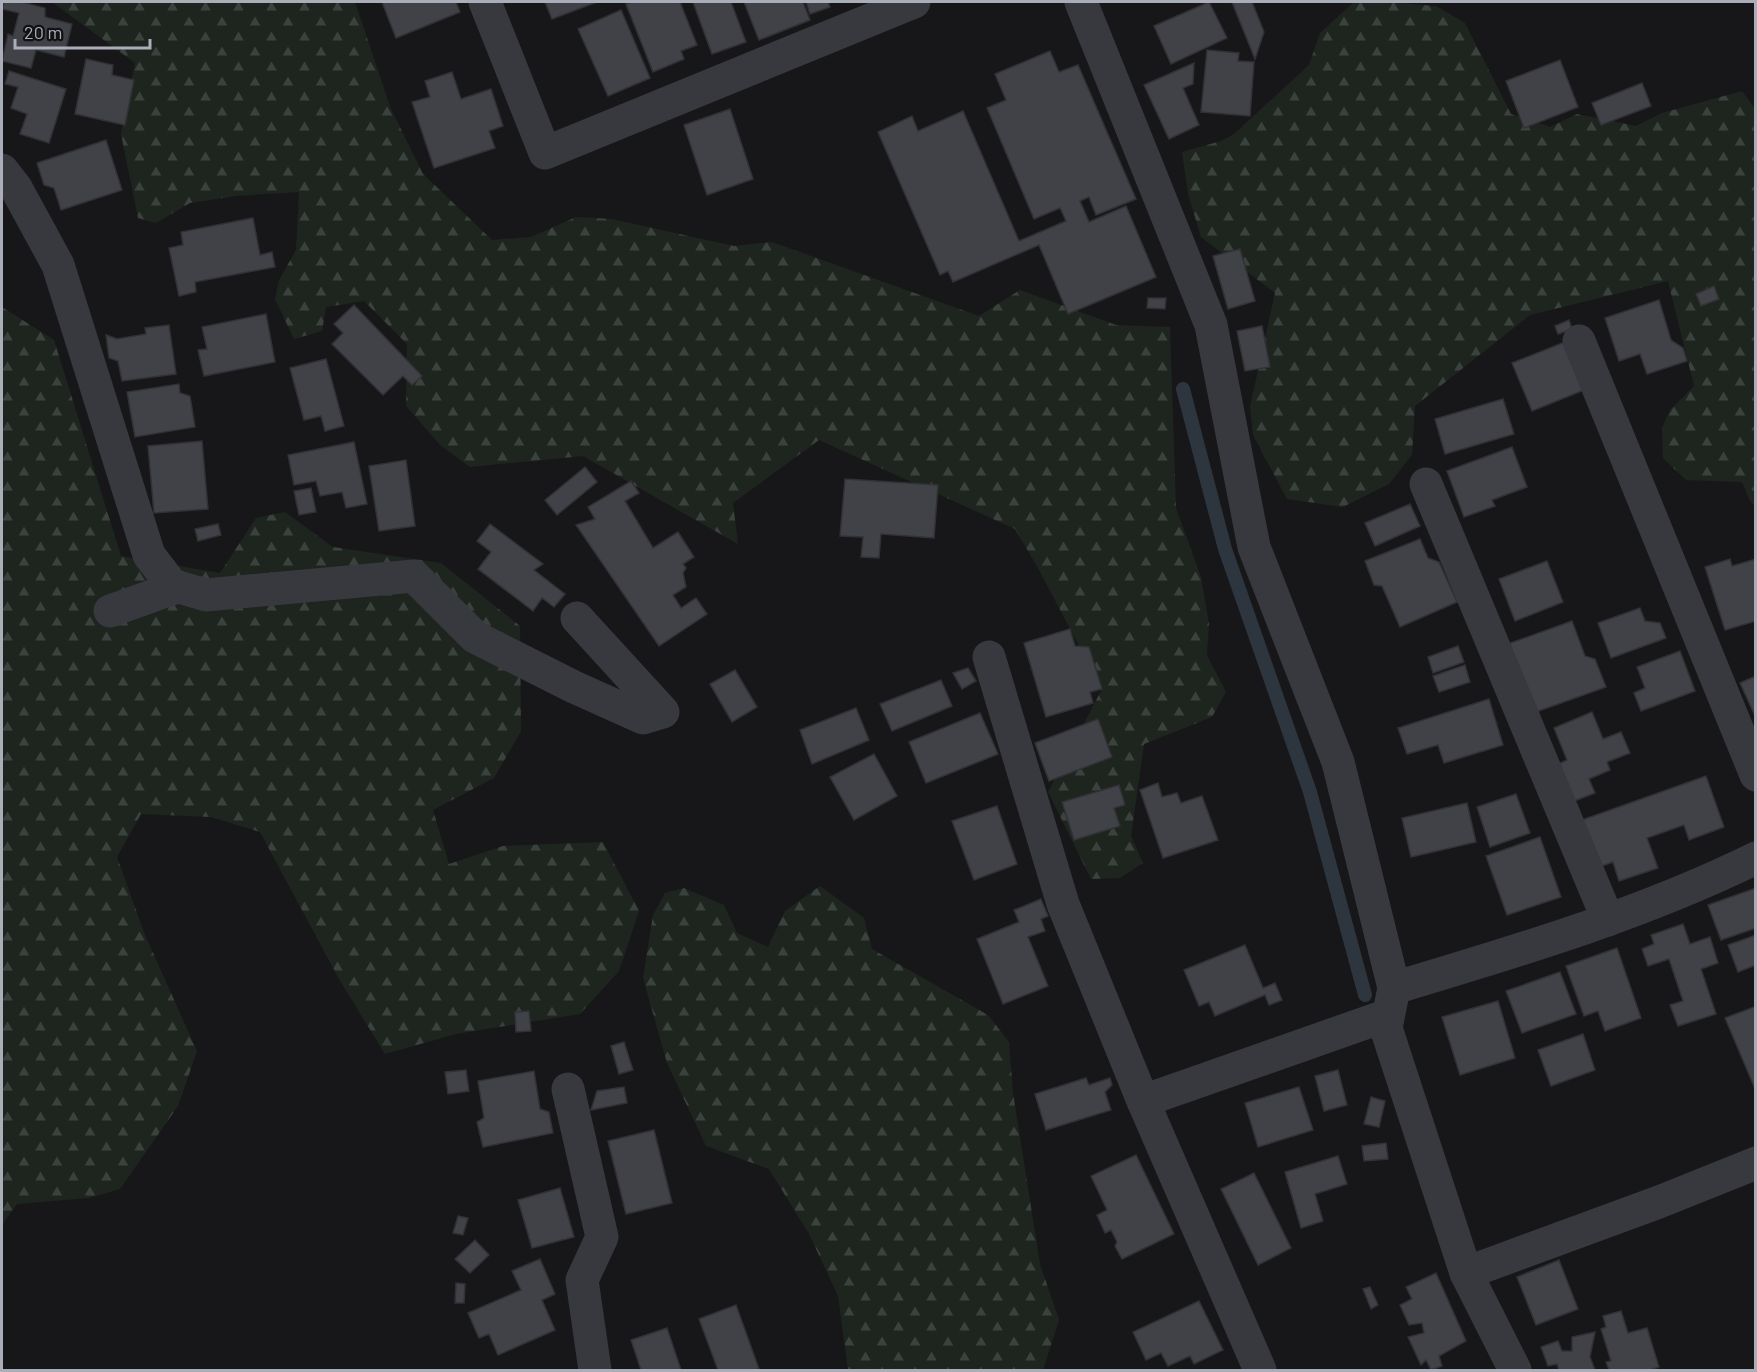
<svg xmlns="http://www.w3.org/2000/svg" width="1757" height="1372" viewBox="0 0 1757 1372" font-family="Barlow,sans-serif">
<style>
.forest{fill:url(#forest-firs)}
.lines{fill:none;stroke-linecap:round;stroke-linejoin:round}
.stream{stroke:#2d363e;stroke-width:14}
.building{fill:#414247;stroke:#313136;stroke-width:1.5}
.street{stroke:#38393f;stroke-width:33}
</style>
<defs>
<pattern id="forest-firs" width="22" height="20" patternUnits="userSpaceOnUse" patternTransform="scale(1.5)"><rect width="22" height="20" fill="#1d251e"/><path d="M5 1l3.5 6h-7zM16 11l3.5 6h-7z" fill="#3b423d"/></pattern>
</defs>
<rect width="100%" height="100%" fill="#17171a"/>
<g class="forest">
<path d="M52,2h303l35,105 33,67 69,66 39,-3 45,-20 36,2 122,27 38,-4 207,74 41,-26 96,35 54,2 6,181 25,69 8,47 -2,31 19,37 -14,25 -68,27 -13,92 12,27 -23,15 -29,1 -43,-87 54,-103 -64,-121 -23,-39 -196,-89 -86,63 5,41 -155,-88 -113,11 -30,-22 -34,-39 1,-62 -43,-43 -38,6 -4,24 -28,8 -19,-40 4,-19 17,-30 3,-58 -63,4 -46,7 -34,20 -18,-5 -17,-84 14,-71z"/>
<path d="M1387,2l49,4 29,17 46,91 39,13 27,-13 59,12 26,-13 80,-22 14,19 -1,396 -5,-5 -8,-19 -56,-2 -23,-22 -1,-30 8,-18 24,-24 -26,-105 -138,34 -115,91 -3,49 -23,29 -46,23 -56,-8 -34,-64 -3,-28 25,-114 -74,-56 -13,-43 -6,-42 39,-11 13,-7 75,-69 11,-32 33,-30z"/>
<path d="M2,307l52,33 67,216 99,17 36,-55 29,-6 48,35 108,16 79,63 1,105 -27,47 -61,32 16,54 54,-18 100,-4 36,69 -20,60 -39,43 -124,20 -71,20 -46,-75 -79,-147 -49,-15 -70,-3 -24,43 28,78 52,116 -19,55 -58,83 -31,9 -72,6 -15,21z"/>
<path d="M820,886l44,32 8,31 116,66 21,27 4,51 27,171 19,56 -16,50h-195l-10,-74 -29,-62 -40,-65 -63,-23 -39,-83 -24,-85 10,-63 12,-22 19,-5 40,17 13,28 31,14 17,-36z"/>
</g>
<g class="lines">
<path class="stream" d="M1183,389l42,160 85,243 55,203"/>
</g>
<g class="building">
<path d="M4,2h18l23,6v9l27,7 -8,33 -28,-7 -5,18 -29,-7 6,-27 5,2 6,-23 -17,-4z"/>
<path d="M382,2h74l4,10 -64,26z"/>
<path d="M545,2h52l-45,17z"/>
<path d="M632,2h48l17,43 -16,6 3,8 -31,13 -27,-68z"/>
<path d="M693,2h38l15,40 -34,12z"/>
<path d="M744,2h59l7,18 -51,20z"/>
<path d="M806,2h22l2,5 -20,7z"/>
<path d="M1209,2l18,36 -56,26 -17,-38z"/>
<path d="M1232,2h20l12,30 -9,27z"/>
<path d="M621,10l29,68 -42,18 -30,-67z"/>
<path d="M1207,50l32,3 -1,8 16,1 -4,54 -49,-4z"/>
<path d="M1050,51l9,21 19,-7 58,134 -40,16 -7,-18 -9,4 9,21 37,-16 30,71 -88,37 -29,-69 -86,37 -5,-11 -8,4 -62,-143 34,-16 6,15 45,-20 56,130 47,-20 -6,-13 -26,11 -47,-111 19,-8 -11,-26z"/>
<path d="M86,59l27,6 -1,10 22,5 -9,45 -50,-11z"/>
<path d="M1560,60l18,47 -54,21 -18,-47z"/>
<path d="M1194,63l-1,21 -10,4 16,37 -30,14 -25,-54z"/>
<path d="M9,71l57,18 -17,54 -29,-9 7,-20 -16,-6 7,-21 -13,-3z"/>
<path d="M452,72l9,27 30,-10 12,37 -14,5 6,17 -61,20 -22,-66 18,-5 -5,-16z"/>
<path d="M1642,83l9,23 -50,19 -9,-22z"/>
<path d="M730,109l23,70 -46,16 -23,-70z"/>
<path d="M106,140l16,50 -61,20 -7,-22 -10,-3 -7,-22z"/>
<path d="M253,218l7,37 12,-3 3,15 -80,15 1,10 -17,4 -10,-48 14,-3 -2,-13z"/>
<path d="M1240,249l15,52 -27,8 -15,-53z"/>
<path d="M1714,286l5,13 -18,7 -5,-12z"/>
<path d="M1148,298h18l-1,11 -18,-1z"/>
<path d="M1659,300l12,40 12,8 4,13 -40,13 -7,-20 -21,7 -14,-43z"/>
<path d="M354,305l68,71 -10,9 -9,-9 -20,19 -51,-51 11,-11 -9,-9z"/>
<path d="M266,314l9,48 -71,14 -6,-26 9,-1 -5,-22z"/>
<path d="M1569,320l3,9 -14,5 -3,-8z"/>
<path d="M169,325l7,49 -54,7 -4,-20 -9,-3 -3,-23 11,4 29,-5 -1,-6z"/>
<path d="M1262,326l8,41 -25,4 -8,-40z"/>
<path d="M1565,342l19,48 -52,21 -20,-48z"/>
<path d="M326,359l18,67 -19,5 -4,-15 -17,4 -14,-52z"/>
<path d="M179,384l1,9 10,3 5,31 -60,10 -8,-45z"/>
<path d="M1503,399l11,35 -69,20 -10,-35z"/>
<path d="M202,441l6,68 -54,4 -6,-67z"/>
<path d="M354,442l13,62 -21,4 -4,-16 -22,4 -4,-15 -22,4 -6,-30z"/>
<path d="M1512,447l15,40 -35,13 3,6 -31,11 -17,-46z"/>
<path d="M406,460l9,66 -36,5 -10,-65z"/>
<path d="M585,467l12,15 -40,33 -12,-15z"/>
<path d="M845,479l93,6 -4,53 -53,-4 -2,24 -18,-1 2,-20 -23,-1z"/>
<path d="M631,481l8,12 -14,8 28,47 25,-16 16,25 -11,7 3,4 -3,5 3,14 -13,8 8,13 15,-10 11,16 -48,32 -83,-121 19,-6 -7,-12z"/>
<path d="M311,488l5,24 -17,3 -5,-24z"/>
<path d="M1410,504l10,22 -45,20 -10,-23z"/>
<path d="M218,524l3,11 -23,6 -3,-12z"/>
<path d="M490,524l53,40 -9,6 31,24 -11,13 -12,-9 -9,13 -55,-42 13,-17 -14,-11z"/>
<path d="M1420,539l8,19 11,4 18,40 -57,25 -18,-41 -8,-1 -9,-24z"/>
<path d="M1730,559l2,7 24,-7v62l-31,9 -20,-63z"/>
<path d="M1547,561l16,41 -48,19 -16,-42z"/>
<path d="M1640,608l5,13 15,2 6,15 -55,20 -13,-35z"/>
<path d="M1572,621l13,35 10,3 11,28 -76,27 -25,-69z"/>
<path d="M1070,629l5,17 14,1 13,42 -12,3 3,11 -47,14 -22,-74z"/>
<path d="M1458,646l6,16 -31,11 -5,-16z"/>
<path d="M1680,651l15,40 -54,20 -7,-18 11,-5 -8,-21z"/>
<path d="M1465,665l5,17 -31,10 -6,-16z"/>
<path d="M968,668l8,13 -14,8 -9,-16z"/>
<path d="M735,670l22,37 -25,15 -22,-38z"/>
<path d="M1756,676v42l-16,-35z"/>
<path d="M941,680l11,26 -60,25 -12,-27z"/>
<path d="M1489,699l14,46 -59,18 -6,-18 -31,9 -9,-26z"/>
<path d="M856,708l13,32 -57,24 -12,-34z"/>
<path d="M1592,712l11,27 18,-7 9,21 -23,9 3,8 -21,9 6,14 -26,10 -15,-37 13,-6 -13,-32z"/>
<path d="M980,713l18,41 -72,29 -17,-41z"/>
<path d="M1098,719l14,38 -63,24 -14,-38z"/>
<path d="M874,754l23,42 -43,24 -24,-43z"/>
<path d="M1706,776l18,51 -35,13 -5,-15 -37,13 11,30 -39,13 -6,-19 -14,5 -17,-47z"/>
<path d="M1158,783l4,14 15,-4 4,10 21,-7 16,44 -55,18 -23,-68z"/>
<path d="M1119,785l6,20 -11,3 6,18 -46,14 -12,-38z"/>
<path d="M1516,794l14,39 -40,14 -13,-40z"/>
<path d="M1467,803l9,39 -65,15 -9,-39z"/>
<path d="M997,806l20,58 -43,16 -22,-59z"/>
<path d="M1540,837l21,60 -54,18 -21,-59z"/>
<path d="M1756,888v40l-35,12 -13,-35z"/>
<path d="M1041,899l7,17 -7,3 4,12 -17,6 20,49 -45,18 -26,-65 42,-17 -5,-12z"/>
<path d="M1683,924l7,20 20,-7 8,26 -17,6 15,45 -38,12 -8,-21 13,-4 -14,-42 -21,7 -6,-17 12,-5 -3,-9z"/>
<path d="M1756,935v30l-18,7 -10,-27z"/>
<path d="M1245,945l18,43 12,-5 7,17 -13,5 -4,-10 -50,21 -6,-14 -10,4 -15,-36z"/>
<path d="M1617,948l24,70 -36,13 -7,-20 -14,5 -18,-50z"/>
<path d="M1560,972l16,42 -54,19 -16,-42z"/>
<path d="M1498,1001l17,57 -55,17 -18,-58z"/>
<path d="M1754,1007l2,2v82l-31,-73z"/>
<path d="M529,1011l2,20 -15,1 -1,-20z"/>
<path d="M1583,1034l12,36 -44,16 -13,-36z"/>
<path d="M624,1042l9,28 -14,4 -8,-28z"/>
<path d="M466,1070l3,21 -21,3 -3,-22z"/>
<path d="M1338,1070l9,35 -23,6 -9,-35z"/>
<path d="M534,1071l6,38 9,3 4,21 -70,14 -6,-25 7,-4 -6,-37z"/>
<path d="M1086,1078l3,7 21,-7 2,7 -7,7 6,18 -65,20 -11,-36z"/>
<path d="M624,1087l3,16 -36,7 6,-19z"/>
<path d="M1299,1087l14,43 -55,17 -13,-44z"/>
<path d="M1371,1097l14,4 -6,26 -15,-3z"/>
<path d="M654,1130l18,73 -46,11 -18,-73z"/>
<path d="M1386,1143l2,16 -24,2 -2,-15z"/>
<path d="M1136,1155l38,79 -52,25 -7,-13 2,-4 -6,-12 -6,3 -8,-18 10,-5 -16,-34z"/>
<path d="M1338,1156l9,28 -32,10 8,27 -22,7 -16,-56z"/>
<path d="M1254,1173l37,75 -33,17 -37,-76z"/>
<path d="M560,1188l14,49 -42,11 -14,-48z"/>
<path d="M458,1216l10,2 -5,17 -10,-2z"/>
<path d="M475,1240l14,15 -19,18 -15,-14z"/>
<path d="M540,1259l15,35 -13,6 13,30 -57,25 -9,-21 -10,4 -11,-25 53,-23 -9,-19z"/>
<path d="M1559,1260l19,49 -42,16 -19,-48z"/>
<path d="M1436,1273l30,68 -27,15 3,10 -11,4 -5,-10 -5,5 -13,-28 16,-4 -2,-10 -13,2 -9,-20 12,-6 -6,-12z"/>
<path d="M456,1283l9,1 -1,19h-9z"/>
<path d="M1370,1287l8,18 -7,4 -8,-20z"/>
<path d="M1199,1301l24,49 -29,14 -4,-8 -22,10 -7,-13 -15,7 -13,-28z"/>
<path d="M736,1305l23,64 -5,1h-36l-19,-51z"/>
<path d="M1621,1311l7,22 19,-5 12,39 -9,3h-41l-3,-8 5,-1 -10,-32 5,-2 -3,-11z"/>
<path d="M667,1328l14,42h-40l-10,-30z"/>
<path d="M1595,1332l-5,25 5,13h-36l-2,-6 -9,2 -7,-19 17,-6 4,10h10v-14z"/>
</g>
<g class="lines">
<g class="street">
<path d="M485,2l60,151 369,-151"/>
<path d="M1081,2l130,323 43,222 84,215 56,226 -8,40 80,245 49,97"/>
<path d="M2,170l14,18 42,77 91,290 23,30 34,10 208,-19 61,61 99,50 69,31 20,-6 -86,-94"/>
<path d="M1579,341l177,434"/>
<path d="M1426,484l182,436"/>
<path d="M110,611l67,-24"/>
<path d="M989,657l74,247 80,197 117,269"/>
<path d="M1394,988c123,-37 246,-73 362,-130"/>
<path d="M568,1089l34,148 -20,43 13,90"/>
<path d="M1143,1101l245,-86"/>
<path d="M1466,1273l193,-71 97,-39"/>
</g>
</g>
<rect width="1757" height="1372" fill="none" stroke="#aaaeb9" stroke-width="6"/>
<path d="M15 39v9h135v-9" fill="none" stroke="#aaaeb9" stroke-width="3"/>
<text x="24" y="39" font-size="18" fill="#aaaeb9" stroke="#121215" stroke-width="4.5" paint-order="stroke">20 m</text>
</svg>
